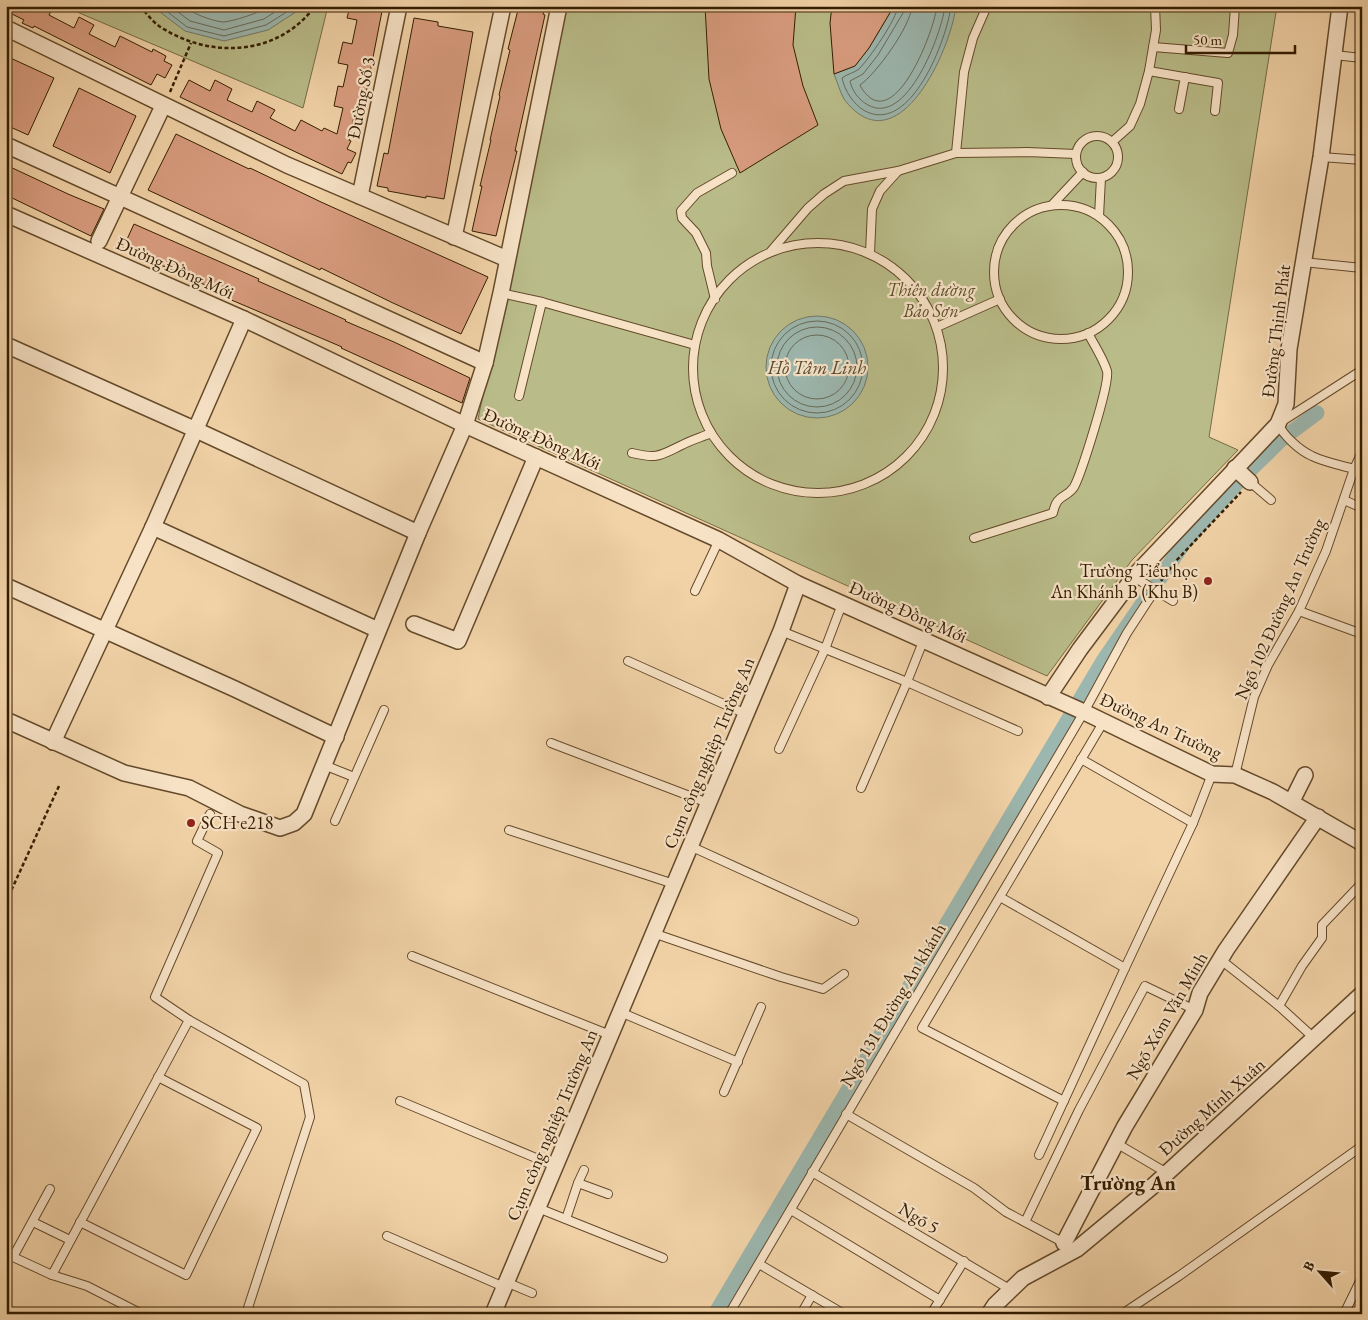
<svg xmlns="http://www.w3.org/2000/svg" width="1368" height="1320" viewBox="0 0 1368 1320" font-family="'EB Garamond',serif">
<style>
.green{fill:#b9bc89;stroke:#766c44}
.water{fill:#9cb7af;stroke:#727969}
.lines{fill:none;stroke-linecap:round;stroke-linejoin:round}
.shore{stroke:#686a58;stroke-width:1}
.canal{stroke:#9cb7af;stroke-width:15}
.building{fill:#d99d7f;stroke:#341d00}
.lane-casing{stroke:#644a2a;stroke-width:10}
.street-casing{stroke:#644a2a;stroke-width:18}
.path{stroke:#341d00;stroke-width:2.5;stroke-dasharray:4 2.5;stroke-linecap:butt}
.lane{stroke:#f7e2c6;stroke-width:8}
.street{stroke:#f7e2c6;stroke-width:15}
.poi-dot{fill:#8f2418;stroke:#f7e2c6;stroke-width:2}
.labels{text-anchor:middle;stroke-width:4.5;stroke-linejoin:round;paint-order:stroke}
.street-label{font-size:18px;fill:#341d00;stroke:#f7e2c6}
.park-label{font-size:18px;font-style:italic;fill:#5c4d29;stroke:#f7e2c6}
.poi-label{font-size:18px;fill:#341d00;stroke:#f7e2c6;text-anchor:end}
.water-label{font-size:19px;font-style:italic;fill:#534b35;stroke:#f7e2c6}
.quarter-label{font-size:20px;font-weight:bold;fill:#341d00;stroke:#f7e2c6}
</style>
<rect width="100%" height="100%" fill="#f2d3a8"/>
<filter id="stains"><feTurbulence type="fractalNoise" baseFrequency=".004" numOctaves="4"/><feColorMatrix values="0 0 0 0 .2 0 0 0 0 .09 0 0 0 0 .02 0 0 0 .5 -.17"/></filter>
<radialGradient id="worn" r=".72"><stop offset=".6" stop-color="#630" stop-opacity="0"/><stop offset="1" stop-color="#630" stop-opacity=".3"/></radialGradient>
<g class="green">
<path d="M63,6h265l-25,102z"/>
<path d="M563,6h714l-68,431 29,13 -106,110 -85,116 -569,-257z"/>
</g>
<g class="water">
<path d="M152,6h153l-37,24 -44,11 -39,-10z"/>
<path d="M894,6h62c-5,44 -59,163 -112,93 -4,-7 -7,-18 -10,-25l21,-8 14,-18z"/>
<circle cx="817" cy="367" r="51"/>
</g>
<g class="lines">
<g class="shore">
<path d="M160,6l27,21 37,9 42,-11 30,-19"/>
<path d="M170,6l20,15 34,9 40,-11 20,-13"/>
<path d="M183,6c11,8 26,14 39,16 11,0 39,-10 48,-16"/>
<path d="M898,6c-1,13 -29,53 -39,63 -5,4 -12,5 -17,9 3,13 11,26 23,33 46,24 82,-72 86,-105"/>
<path d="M904,6l-1,7 -25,42 -15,19 -13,7c2,10 9,19 18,24 39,22 74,-72 77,-99"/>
<path d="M912,6c-1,20 -36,68 -52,79 2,5 7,11 12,14 30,17 63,-72 65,-93"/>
<circle cx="817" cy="367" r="46"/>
<circle cx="817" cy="367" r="40"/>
<circle cx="817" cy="367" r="32"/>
</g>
<path class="canal" d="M715,1314l388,-653 81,-118 55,-62 43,-42 35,-26"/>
</g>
<g class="building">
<path d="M16,6h30l6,3 -3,6 25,13 5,-11 15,8 -5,9 26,13 5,-11 32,16 1,-3 13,7 -2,5 8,4 -7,13 -8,-4 -6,11 -117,-59 -1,2 -11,-5 2,-3 -12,-6z"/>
<path d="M350,6h33l-22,113 -7,-2 -5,23 2,1 -4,8 9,4 -5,10 -3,-1 -6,12 -162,-77 9,-17 21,11 5,-11 17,9 -5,11 25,12 5,-11 18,9 -5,8 25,13 6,-11 21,11 2,-3 13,6 6,-26 -9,-2 4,-20 5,1 5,-22 -10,-2 5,-21 9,2 5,-24 -10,-2z"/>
<path d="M519,6h26l-2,8 2,1 -30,136h2l-21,85 -24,-5 10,-45h-2l11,-46h-1l10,-44 -1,-1 11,-45 -2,-1z"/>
<path d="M705,6h91l-3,39 10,41 15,39 -78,48 -19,-44 -12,-50z"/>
<path d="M832,6h62l-25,42 -14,18 -21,8 -4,-51z"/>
<path d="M414,18l24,4v4l35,6 -29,167 -18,-3v2l-38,-7v-3l-11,-2 7,-33 4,1z"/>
<path d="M6,56l48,22 -26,57 -22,-10z"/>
<path d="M79,88l57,28 -26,57 -57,-27z"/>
<path d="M176,134l73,35 1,-1 71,34 167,75 -27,57 -68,-31 -72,-35 -1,2 -172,-80z"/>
<path d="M6,165l62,29 36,15 -13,27 -85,-41z"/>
<path d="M134,224l125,55 -1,2 88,39 -1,1 49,21 76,36 -8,25 -121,-55 1,-1 -120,-51 1,-3 -100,-45z"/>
</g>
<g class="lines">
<defs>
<g id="lane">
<path d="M1153,47l75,6 5,-18 2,-29"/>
<path d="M1334,55l28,3"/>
<path d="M1149,71l69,12 -3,28"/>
<path d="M1179,109l6,-32"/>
<circle cx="1097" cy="157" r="21"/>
<path d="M1112,142l18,-16 10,-22 9,-33 7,-41 -1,-24"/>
<path d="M956,153l8,-81 9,-34 14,-32"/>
<path d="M1321,157l41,3"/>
<path d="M1052,205l31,-33"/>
<circle cx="1061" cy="272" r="67"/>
<path d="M1099,216l2,-38"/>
<circle cx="818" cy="368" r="125"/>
<path d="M771,251l37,-43 16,-14 20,-13 54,-10 58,-18 71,-1 49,2"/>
<path d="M870,253l2,-44 8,-18 18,-20"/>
<path d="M1303,262l59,6"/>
<path d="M501,293l41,9 153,43"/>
<path d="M715,299l-8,-33 -1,-13 -10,-20 -14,-15 -1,-7 16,-18 35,-20"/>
<path d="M937,327l63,-28"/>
<path d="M519,396l23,-94"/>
<path d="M632,453c26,6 27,3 50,-8 9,-5 20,-8 29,-12"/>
<path d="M1354,469c-14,-4 -30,-7 -42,-13 -13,-6 -28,-20 -34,-32l84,-54"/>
<path d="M1250,482l21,18"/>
<path d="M1344,500l18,8"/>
<path d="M974,538l79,-25c4,-20 13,-14 21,-26 7,-13 36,-103 33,-116 -4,-13 -13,-26 -19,-38"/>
<path d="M1134,577l39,24"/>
<path d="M695,591l24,-51"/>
<path d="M1299,611l63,23"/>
<path d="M781,631l126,51 111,49"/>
<path d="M628,661l118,53"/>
<path d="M551,743l157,60"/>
<path d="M779,749l46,-100 17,-45"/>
<path d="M1081,759l112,64"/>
<path d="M324,765l30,12"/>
<path d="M1235,775l19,-78 14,-32 31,-54 27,-60 28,-82 8,-17"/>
<path d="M861,788l46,-106 17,-43"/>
<path d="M210,814l-13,27 21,12 -63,144 34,23 115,64 6,33 -64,197"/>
<path d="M335,821l49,-111"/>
<path d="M509,830l165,54"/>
<path d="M690,846l164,75"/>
<path d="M1000,897l125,71"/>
<path d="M653,933l128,44 42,12 21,-15"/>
<path d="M412,956l198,79"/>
<path d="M1221,960l58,46 35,32"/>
<path d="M1279,1006l23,-40 20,-28v-13l40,-42"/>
<path d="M620,1012l118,50"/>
<path d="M724,1092l37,-85"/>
<path d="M400,1101l155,65"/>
<path d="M1064,1101l-142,-73 182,-307"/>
<path d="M846,1114l128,74 32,24 60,32"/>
<path d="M1116,1143l51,30"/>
<path d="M1039,1155l86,-187 68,-145 19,-49"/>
<path d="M812,1172l199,118"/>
<path d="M578,1183l30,11"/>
<path d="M50,1189l-37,68 39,18 35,11 55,28"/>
<path d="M538,1208l125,50"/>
<path d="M791,1210l149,90"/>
<path d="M566,1219l12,-36 6,-13"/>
<path d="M33,1222l37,18"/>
<path d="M80,1222l106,53 71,-147 -99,-51"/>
<path d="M1025,1222l54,-112 66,-124 50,24"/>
<path d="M387,1236l117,51"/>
<path d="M759,1264l85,50"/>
<path d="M52,1275l137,-255"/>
<path d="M506,1282l26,11"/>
<path d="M729,1314l355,-602 43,-79 28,-43"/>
<path d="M801,1314l11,-19"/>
<path d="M931,1314l33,-53"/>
<path d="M1122,1314l57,-38 183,-130"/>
<path d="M1344,1314l18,-37"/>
</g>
<g id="street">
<path d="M6,28l281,137 220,94"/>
<path d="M6,145l479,218"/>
<path d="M360,196l39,-190"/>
<path d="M6,214l238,105 221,106 254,115 79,44 286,128 128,62 23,1 38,17 89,51"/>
<path d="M454,237l49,-231"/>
<path d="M99,241l64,-135"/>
<path d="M6,345l188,84 224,104"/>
<path d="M1235,468l15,14"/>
<path d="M153,527l225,103"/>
<path d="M6,586l229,103 101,48"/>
<path d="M414,624l44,17 78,-184"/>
<path d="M1048,697l32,-48 57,-76 141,-149 8,-20 3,-55 32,-192 19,-151"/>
<path d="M6,720l118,53 65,15 51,26 40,14 14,-5 10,-9 114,-281 47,-108 20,-62 16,-70 58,-287"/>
<path d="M53,742l100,-215 91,-208"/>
<path d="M1292,801l13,-26"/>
<path d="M1064,1243l61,-117 70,-116 5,-17 26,-43 92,-133"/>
<path d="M493,1314l288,-683 17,-47"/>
<path d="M989,1314l6,-9 28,-27 54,-29 77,-64 208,-191"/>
</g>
</defs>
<use href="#lane" class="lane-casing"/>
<use href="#street" class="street-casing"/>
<g class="path">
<path d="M140,6c6,7 12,15 19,20 49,33 119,31 156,-20"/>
<path d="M170,92l21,-49"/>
<path d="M1161,581l14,-19 66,-70"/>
<path d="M6,902l53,-116"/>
</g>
<use href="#lane" class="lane"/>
<use href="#street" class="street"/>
</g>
<g class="poi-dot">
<circle cx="1208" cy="581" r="5"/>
<circle cx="191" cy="823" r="5"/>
</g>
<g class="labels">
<g class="street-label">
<text transform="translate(361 98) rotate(-79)" y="6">Đường Số 3</text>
<text transform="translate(175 268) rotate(24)" y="6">Đường Đồng Mới</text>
<text transform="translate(1276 331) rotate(-83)" y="6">Đường Thịnh Phát</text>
<text transform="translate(542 439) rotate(24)" y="6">Đường Đồng Mới</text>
<text transform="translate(1280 609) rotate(-66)" y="6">Ngõ 102 Đường An Trường</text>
<text transform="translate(908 612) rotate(24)" y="6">Đường Đồng Mới</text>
<text transform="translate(1161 726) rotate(25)" y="6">Đường An Trường</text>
<text transform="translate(709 753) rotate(-67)" y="6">Cụm công nghiệp Trường An</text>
<text transform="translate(893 1005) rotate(-59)" y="6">Ngõ 131 Đường An khánh</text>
<text transform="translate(1167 1016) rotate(-60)" y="6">Ngõ Xóm Văn Minh</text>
<text transform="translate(1212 1107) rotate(-42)" y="6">Đường Minh Xuân</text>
<text transform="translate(552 1125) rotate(-67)" y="6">Cụm công nghiệp Trường An</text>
<text transform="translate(919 1218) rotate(31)" y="6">Ngõ 5</text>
</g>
<g class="park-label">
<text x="931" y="296">Thiên đường<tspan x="931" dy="21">Bảo Sơn</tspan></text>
</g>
<g class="poi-label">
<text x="1198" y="577">Trường Tiểu học<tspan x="1198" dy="21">An Khánh B (Khu B)</tspan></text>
<text x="201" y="829" text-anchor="start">SCH e218</text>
</g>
<g class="water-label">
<text x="817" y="374">Hồ Tâm Linh</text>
</g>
<g class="quarter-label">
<text x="1128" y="1190">Trường An</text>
</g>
</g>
<rect width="1368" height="1320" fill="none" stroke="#f2d3a8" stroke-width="25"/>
<rect x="8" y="8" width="1353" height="1305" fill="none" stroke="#341d00" stroke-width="2.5"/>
<rect x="12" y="12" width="1343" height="1295" fill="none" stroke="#341d00"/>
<g transform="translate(1320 1272) rotate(297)" stroke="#f7e2c6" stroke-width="4" paint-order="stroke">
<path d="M0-4L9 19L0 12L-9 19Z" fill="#341d00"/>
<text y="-8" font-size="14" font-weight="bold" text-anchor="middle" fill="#341d00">B</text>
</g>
<path d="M1186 45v8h109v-8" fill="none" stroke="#341d00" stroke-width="2.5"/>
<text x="1193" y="45" font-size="15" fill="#341d00" stroke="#f7e2c6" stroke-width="4" paint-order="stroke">50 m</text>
<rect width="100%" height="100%" filter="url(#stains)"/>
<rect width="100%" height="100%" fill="url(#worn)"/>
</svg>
